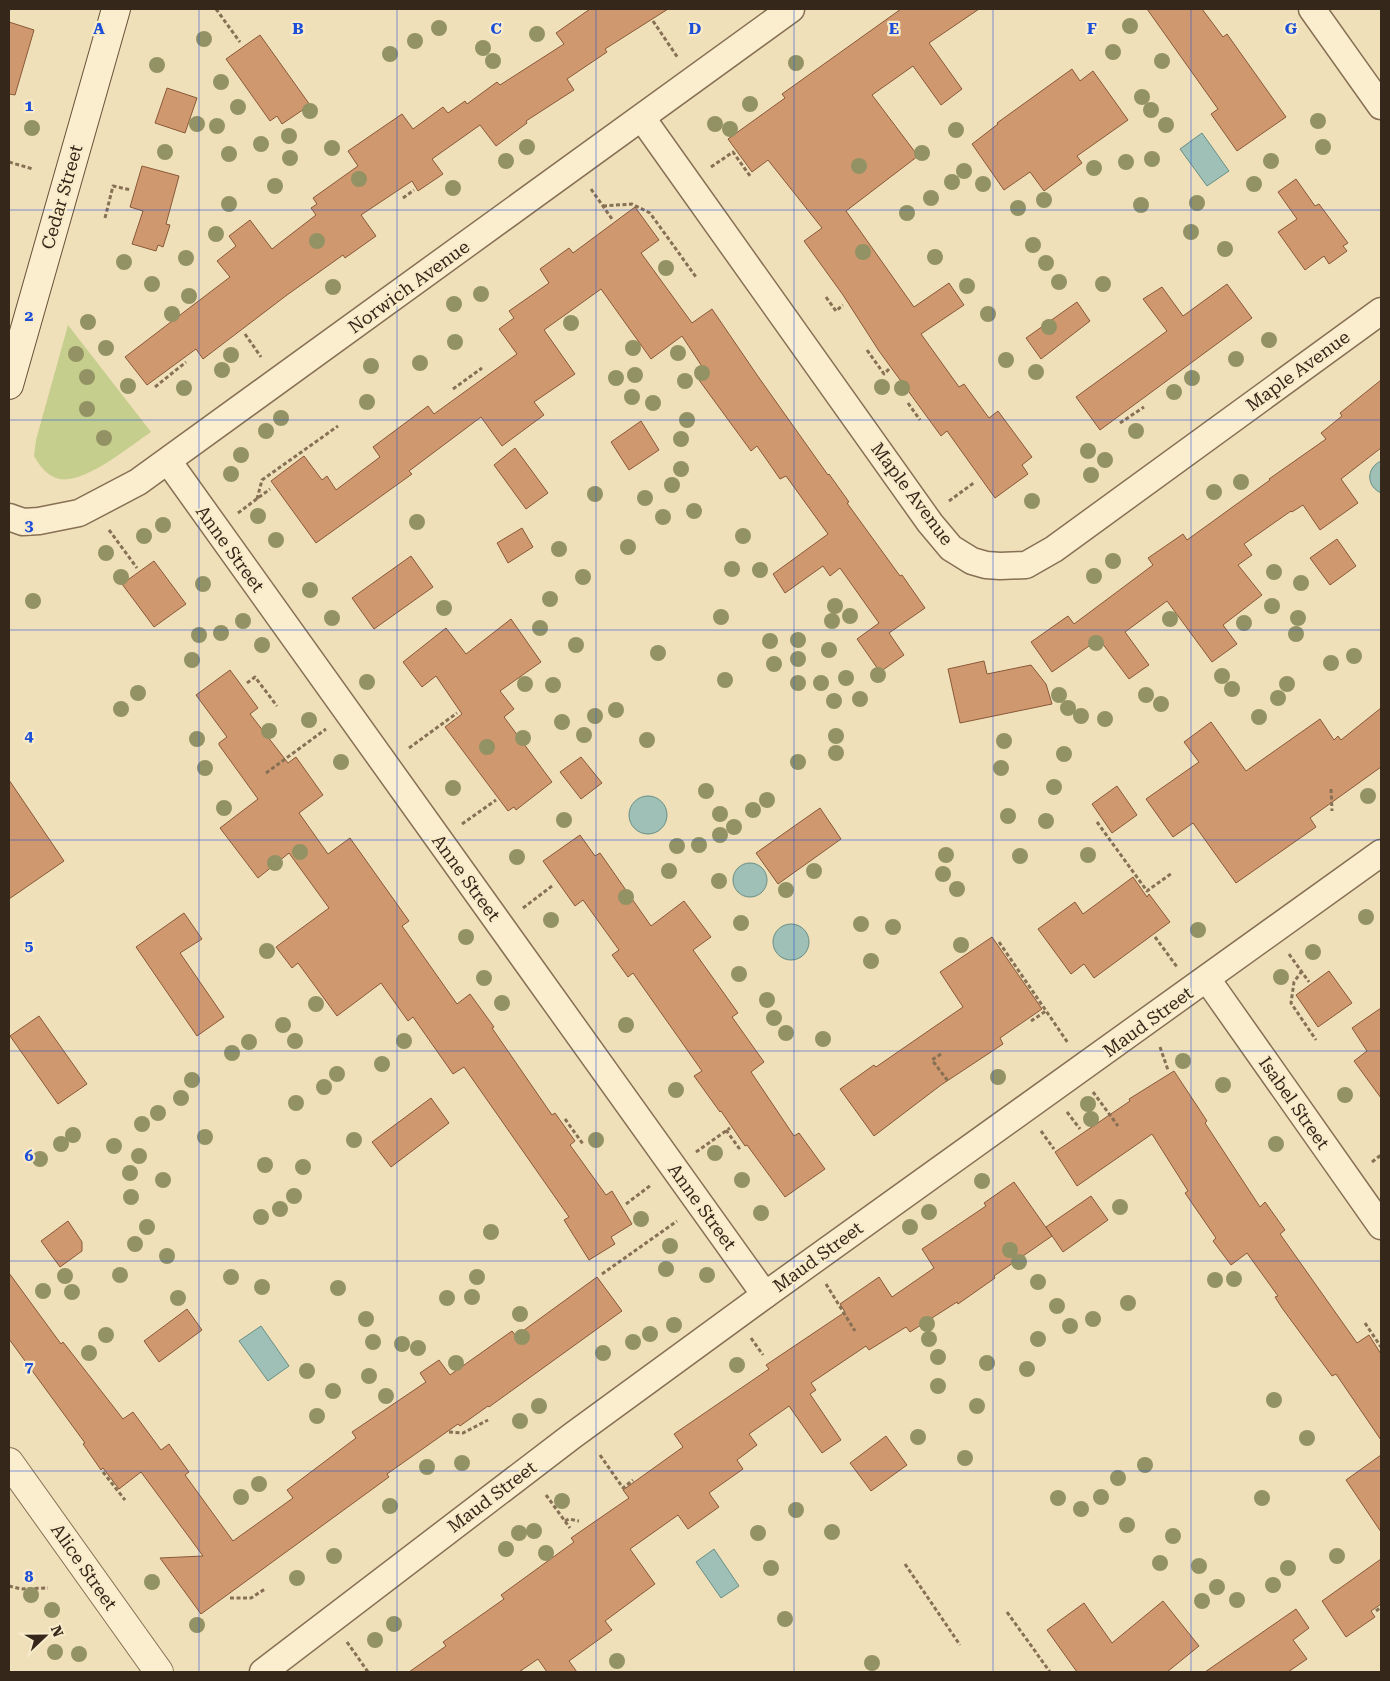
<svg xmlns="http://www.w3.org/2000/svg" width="1390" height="1681" viewBox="0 0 1390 1681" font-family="'Roboto Serif',serif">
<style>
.green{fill:#c6ce8e}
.water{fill:#9fc0b7;stroke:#678e84}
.building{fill:#d0986e;stroke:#885939}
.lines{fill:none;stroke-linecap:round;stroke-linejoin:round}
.minor-casing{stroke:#877054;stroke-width:29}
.tertiary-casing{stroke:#877054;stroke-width:30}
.secondary-casing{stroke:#695138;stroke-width:30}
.path{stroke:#877054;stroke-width:3;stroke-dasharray:4 2.5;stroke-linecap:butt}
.minor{stroke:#fbeece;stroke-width:26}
.tertiary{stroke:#fbeece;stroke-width:28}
.secondary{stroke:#fbeece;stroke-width:28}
.tree{fill:#929265}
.grid{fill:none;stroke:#1d4ed8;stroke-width:1;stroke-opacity:0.55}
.labels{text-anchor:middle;stroke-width:4.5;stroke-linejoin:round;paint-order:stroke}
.street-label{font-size:18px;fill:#35271a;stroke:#f7ebca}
.grid-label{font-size:16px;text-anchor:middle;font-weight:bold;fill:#1d4ed8;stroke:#f7ebca;stroke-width:4.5;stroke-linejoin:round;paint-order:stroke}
</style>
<rect width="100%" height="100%" fill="#f0e0ba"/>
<path class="green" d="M68,325l83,107c-21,14 -66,52 -92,47 -12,-3 -19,-13 -25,-23l2,-16z"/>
<g class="water">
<path d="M1202,133l27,38 -22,15 -27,-37z"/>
<path d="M1381,461v32c-15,-7 -15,-25 0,-32z"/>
<circle cx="648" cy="815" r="19"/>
<circle cx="750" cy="880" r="17"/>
<circle cx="791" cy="942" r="18"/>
<path d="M261,1326l28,40 -21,15 -29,-40z"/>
<path d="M714,1549l25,37 -18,12 -25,-36z"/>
</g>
<g class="building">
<path d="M590,9h78l-63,40 2,3 -40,27 7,11 -48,31 1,2 -31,23 -16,-21 -48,34 11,15 -25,17 -6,-10 -51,34 15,21 -31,22 -2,-3 -56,40 -84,64 -7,-10 -49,36 -22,-28 105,-80 -13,-16 19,-15 -7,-10 21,-16 22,29 44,-34 -5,-7 6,-4 -4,-6 45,-32 -10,-15 54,-37 11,15 30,-22 5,6 17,-12 2,3 30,-22 3,3 64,-41 -8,-11z"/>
<path d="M901,9h78l-50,34 33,46 -21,16 -28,-39 -41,29 46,61 -72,55 68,96 35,-24 15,22 -43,29 38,53 5,-3 25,34 9,-7 34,46 -10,8 6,9 -33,24 -48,-67 -6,5 -62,-85 -36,-56 -39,-54 18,-13 -54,-68 -16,12 -24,-33 57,-41 -3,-4z"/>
<path d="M1147,9h55l21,28 4,-3 59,83 -49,34 -26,-37 7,-5z"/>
<path d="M9,22l25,8 -19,65 -6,-1z"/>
<path d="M260,35l50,70 -28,19 -5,-8 -7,5 -44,-62z"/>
<path d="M1072,69l8,12 13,-10 35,49 -51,36 5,7 -38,28 -14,-19 -26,18 -32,-46 26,-20 -1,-1z"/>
<path d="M167,88l30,10 -12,35 -30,-10z"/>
<path d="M142,166l37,10 -13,48 4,1 -7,22 -5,-2 -2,6 -24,-7 11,-33 -13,-4z"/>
<path d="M1296,179l19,27 4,-2 29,39 -5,3 4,5 -18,13 -5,-8 -19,14 -27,-38 19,-13 -19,-27z"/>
<path d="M635,207l24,33 -18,13 51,70 20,-14 45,66 71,100 1,-1 20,28 -2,1 53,73 2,-1 23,33 -36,25 15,22 -24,17 -23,-33 22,-16 -39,-55 -10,8 -7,-10 -38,27 -12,-19 55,-40 -42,-58 -6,3 -23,-33 -6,5 -52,-71 8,-6 -25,-38 -31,23 -50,-70 -57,41 31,44 -41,28 10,13 -42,31 -21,-29 -72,54 3,3 -96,69 -45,-62 33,-25 18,24 5,-4 9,14 44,-33 -7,-10 55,-41 6,8 83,-60 -18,-25 15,-11 -5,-7 40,-28 -9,-14 29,-21 4,5z"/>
<path d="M1227,284l25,34 -152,112 -24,-33 91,-66 -24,-32 19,-12 21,29z"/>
<path d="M1077,302l13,19 -49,38 -15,-21z"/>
<path d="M1381,380v68l-40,31 17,24 -38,27 -17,-25 -11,7 -1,-1 -47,33 8,11 -14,10 24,30 -39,30 14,19 -25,18 -45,-61 -42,31 24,33 -20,14 -30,-40 -47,33 -21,-30 37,-26 6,8 79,-59 -5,-7 35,-24 4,6 83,-60 -1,-1 57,-40 -5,-6 21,-17 -2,-3z"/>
<path d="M641,421l18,29 -30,20 -18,-28z"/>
<path d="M515,448l33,45 -22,16 -32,-44z"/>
<path d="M522,528l11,19 -25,16 -11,-20z"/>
<path d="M1337,539l19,27 -26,19 -20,-27z"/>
<path d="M411,556l22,31 -59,42 -22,-31z"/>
<path d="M154,561l32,43 -32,23 -32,-43z"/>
<path d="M511,619l30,43 -41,29 14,18 -10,8 48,65 -36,28 -2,-3 -6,4 -63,-84 17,-13 -26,-38 -14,11 -19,-25 43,-34 20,26z"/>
<path d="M984,661l3,13 44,-9 15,19 6,20 -92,19 -12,-54z"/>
<path d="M230,670l28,38 -8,6 38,49 8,-6 27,38 -24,18 29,41 22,-16 59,83 -7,5 55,78 13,-10 24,33 -2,1 60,87 3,-2 20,28 -5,4 36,50 6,-4 20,33 -21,13 4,7 -26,16 -25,-40 5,-3 -105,-150 -11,7 -40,-57 -5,4 -27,-38 -44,33 -39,-53 -6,5 -16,-21 53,-39 -40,-55 -31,25 -38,-50 38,-29 -39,-54v-2l8,-6 -31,-42z"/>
<path d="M1381,708v59l-71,51 6,9 -80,56 -43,-60 -20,14 -27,-38 53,-37 -15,-20 27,-20 35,49 74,-52 14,21 4,-4 3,4z"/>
<path d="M581,757l21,26 -21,16 -21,-27z"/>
<path d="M9,780l55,81 -55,38z"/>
<path d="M1117,786l20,29 -25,18 -20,-29z"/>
<path d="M820,808l21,31 -63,45 -22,-31z"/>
<path d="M580,835l15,21 5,-3 51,73 33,-25 27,36 -18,13 45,63 -6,4 32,45 -13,10 43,64 5,-3 26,36 -40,28 -38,-52 -2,1 -24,-35 -1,1 -26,-36 8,-5 -69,-98 -5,4 -16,-22 7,-5 -36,-50 -8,6 -32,-45z"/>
<path d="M1133,877l14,20 2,-3 21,28 -76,56 -10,-14 -13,10 -33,-45 37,-27 8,12z"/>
<path d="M184,913l18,26 -22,14 44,64 -27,19 -61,-89z"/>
<path d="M992,937l50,72 -42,29 3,6 -62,41 -67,51 -34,-47 34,-24 2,2 87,-60 -23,-35z"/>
<path d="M1329,971l23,32 -34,24 -22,-32z"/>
<path d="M1381,1008v90l-27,-37 13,-10 -15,-23z"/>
<path d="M39,1016l48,68 -29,20 -48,-68z"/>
<path d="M1174,1071l33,50 -2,2 55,84 5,-5 20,28 -5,4 77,109 12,-8 12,19v86l-45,-66 -4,2 -50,-68 -7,-11 3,-1 -31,-43 -16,12 -18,-24 3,-3 -31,-45 3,-2 -36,-57 -75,52 -22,-34 75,-51 -1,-2z"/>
<path d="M431,1098l18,25 -58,44 -19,-25z"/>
<path d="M1014,1182l38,54 -58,40 1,2 -37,26 -1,-2 -47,30 -4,-5 -37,23 -3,-4 -55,37 5,7 -6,4 31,46 -19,13 -33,-47 -40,28 8,11 -20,15 6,9 -34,24 10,14 -31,22 -10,-14 -48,34 25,35 -50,37 7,9 -43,31 8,11h-30l-9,-13 -19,13h-110l37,-26 -3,-4 61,-43 -3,-4 73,-53 -3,-4 58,-40 -6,-8 60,-43 -9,-13 95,-65 -3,-4 79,-53 -5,-8 39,-27 13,20 42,-29 -12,-19 64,-43 -2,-3z"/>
<path d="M1091,1196l17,24 -45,32 -17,-25z"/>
<path d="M68,1221l14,21v9l-22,16 -19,-26z"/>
<path d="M9,1273l52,71 2,-2 60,77 10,-7 28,38 8,-6 20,28 -4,3 48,66 60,-43 -6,-8 69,-52 -4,-6 74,-50 -6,-9 19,-13 11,15 62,-44 4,5 81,-59 25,34 -133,96 -1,-1 -28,20 -2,-2 -71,50 2,3 -188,137 -41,-56 43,-2 -62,-84 -22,17 -16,-21 -2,2 -18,-26 2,-1 -76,-104z"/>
<path d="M187,1309l15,21 -43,32 -15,-21z"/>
<path d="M886,1436l21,29 -36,26 -21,-28z"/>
<path d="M1381,1455v77l-35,-52z"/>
<path d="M1381,1559v45l-10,7 4,6 -29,20 -24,-36z"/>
<path d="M1163,1601l36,45 -32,26h-90l-30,-42 37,-27 28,40z"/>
<path d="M1296,1609l13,19 -16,12 14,19 -19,13h-83z"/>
</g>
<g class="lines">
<defs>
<g id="minor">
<path d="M1312,9l69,97"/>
<path d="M642,118l288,405 21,25 21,13 14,4 14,1 26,-1 28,-16 327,-238"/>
<path d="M168,461l597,834"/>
<path d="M9,517l14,5 16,-1 40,-8 59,-31 653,-473"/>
<path d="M1207,979l174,247"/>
<path d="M263,1672l309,-236 193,-141 616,-442"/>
</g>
<path id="tertiary" d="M9,1462l150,210"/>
<path id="secondary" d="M9,385l107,-376"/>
</defs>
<use href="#minor" class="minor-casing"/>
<use href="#tertiary" class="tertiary-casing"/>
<use href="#secondary" class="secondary-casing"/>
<g class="path">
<path d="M216,9l24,33"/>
<path d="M653,21l25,37"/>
<path d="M9,162l24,7"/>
<path d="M711,167l22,-15 17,24"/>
<path d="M591,189l21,30"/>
<path d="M403,198l11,-8"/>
<path d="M603,206l29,-2 18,9 46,64"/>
<path d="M105,218l8,-32 18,4"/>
<path d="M826,297l10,14 7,-6"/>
<path d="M245,334l16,23"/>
<path d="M867,350l17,24 5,-5"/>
<path d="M155,387l31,-25"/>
<path d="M453,389l29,-21"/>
<path d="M908,403l12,17"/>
<path d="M1120,423l24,-16"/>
<path d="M257,499l5,-19 76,-54"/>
<path d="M949,501l26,-19"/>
<path d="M238,513l32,-24"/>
<path d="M109,530l28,38"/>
<path d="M247,683l8,-6 22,29"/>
<path d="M409,748l48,-35"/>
<path d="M266,773l60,-44"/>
<path d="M1331,789l1,22"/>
<path d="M1097,822l50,69 25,-18"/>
<path d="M462,824l34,-24"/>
<path d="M523,908l29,-22"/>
<path d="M1155,937l22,30"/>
<path d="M999,942l69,101"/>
<path d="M1289,954l20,28"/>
<path d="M1302,971l-8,11 -3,21 25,37"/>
<path d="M1031,1021l15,-10"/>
<path d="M1160,1047l8,23"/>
<path d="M941,1054l-9,6 16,21"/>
<path d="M1093,1092l25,34"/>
<path d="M1067,1112l13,17"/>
<path d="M565,1119l18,25"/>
<path d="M726,1130l13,18 3,-2"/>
<path d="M1041,1131l13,18"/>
<path d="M696,1152l34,-24"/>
<path d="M1372,1162l9,-7"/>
<path d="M626,1204l25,-19"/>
<path d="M602,1274l75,-53"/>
<path d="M826,1284l29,47"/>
<path d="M1365,1323l16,24"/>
<path d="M751,1338l12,17"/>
<path d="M449,1432l14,1 25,-13"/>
<path d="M600,1455l23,33 10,-8"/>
<path d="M103,1472l22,28"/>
<path d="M546,1495l24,33"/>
<path d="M565,1521l4,-2 10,2"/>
<path d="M905,1564l55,81"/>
<path d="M9,1586l12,3 27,-1"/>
<path d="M230,1598h21l14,-9"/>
<path d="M1376,1611l5,-4"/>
<path d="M1007,1612l43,60"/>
<path d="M347,1642l21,30"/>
</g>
<use href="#minor" class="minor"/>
<use href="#tertiary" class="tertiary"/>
<use href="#secondary" class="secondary"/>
</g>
<g class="tree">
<circle cx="1130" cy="26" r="8"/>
<circle cx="439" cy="28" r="8"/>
<circle cx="537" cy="34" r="8"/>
<circle cx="204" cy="39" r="8"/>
<circle cx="415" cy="41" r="8"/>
<circle cx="483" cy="48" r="8"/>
<circle cx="1113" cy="52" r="8"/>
<circle cx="390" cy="54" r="8"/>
<circle cx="493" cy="61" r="8"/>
<circle cx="1162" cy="61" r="8"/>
<circle cx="796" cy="63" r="8"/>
<circle cx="157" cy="65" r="8"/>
<circle cx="221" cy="82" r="8"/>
<circle cx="1142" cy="97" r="8"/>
<circle cx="750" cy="104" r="8"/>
<circle cx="238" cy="107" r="8"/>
<circle cx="1151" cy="110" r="8"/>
<circle cx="310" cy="111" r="8"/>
<circle cx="1318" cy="121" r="8"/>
<circle cx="197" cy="124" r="8"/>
<circle cx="715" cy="124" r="8"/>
<circle cx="1166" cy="125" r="8"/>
<circle cx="217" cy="126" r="8"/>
<circle cx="32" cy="128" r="8"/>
<circle cx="730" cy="129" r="8"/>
<circle cx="956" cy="130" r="8"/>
<circle cx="289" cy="136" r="8"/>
<circle cx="261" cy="144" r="8"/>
<circle cx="527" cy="147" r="8"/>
<circle cx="1323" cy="147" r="8"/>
<circle cx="332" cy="148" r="8"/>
<circle cx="165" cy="152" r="8"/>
<circle cx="922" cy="153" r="8"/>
<circle cx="229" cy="154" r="8"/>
<circle cx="290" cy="158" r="8"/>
<circle cx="1152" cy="159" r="8"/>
<circle cx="506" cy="161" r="8"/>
<circle cx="1271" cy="161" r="8"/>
<circle cx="1126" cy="162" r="8"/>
<circle cx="859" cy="166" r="8"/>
<circle cx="1094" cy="168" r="8"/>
<circle cx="964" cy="171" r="8"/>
<circle cx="359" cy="179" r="8"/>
<circle cx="952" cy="182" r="8"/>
<circle cx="983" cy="184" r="8"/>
<circle cx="1254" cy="184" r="8"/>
<circle cx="275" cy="186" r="8"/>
<circle cx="453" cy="188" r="8"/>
<circle cx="931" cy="198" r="8"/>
<circle cx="1044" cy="200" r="8"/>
<circle cx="1197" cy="203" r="8"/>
<circle cx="229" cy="204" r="8"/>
<circle cx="1141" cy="205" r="8"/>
<circle cx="1018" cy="208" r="8"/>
<circle cx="907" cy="213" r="8"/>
<circle cx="1191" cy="232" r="8"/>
<circle cx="216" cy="234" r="8"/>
<circle cx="317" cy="241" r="8"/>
<circle cx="1033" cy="245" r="8"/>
<circle cx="1225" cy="249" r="8"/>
<circle cx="863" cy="252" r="8"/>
<circle cx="935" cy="257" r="8"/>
<circle cx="186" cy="258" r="8"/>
<circle cx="124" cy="262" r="8"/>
<circle cx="1046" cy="263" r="8"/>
<circle cx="666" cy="268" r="8"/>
<circle cx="1059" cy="282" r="8"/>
<circle cx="152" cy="284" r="8"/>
<circle cx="1103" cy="284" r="8"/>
<circle cx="967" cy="286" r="8"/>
<circle cx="333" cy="287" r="8"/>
<circle cx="481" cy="294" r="8"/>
<circle cx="189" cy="296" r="8"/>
<circle cx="454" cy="304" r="8"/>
<circle cx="172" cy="314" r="8"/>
<circle cx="988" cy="314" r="8"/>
<circle cx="88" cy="322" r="8"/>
<circle cx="571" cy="323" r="8"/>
<circle cx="1049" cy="327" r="8"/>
<circle cx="1269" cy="340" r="8"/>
<circle cx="455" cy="342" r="8"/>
<circle cx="106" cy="348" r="8"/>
<circle cx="633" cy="348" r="8"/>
<circle cx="678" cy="353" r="8"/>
<circle cx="76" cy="354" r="8"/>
<circle cx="231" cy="355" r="8"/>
<circle cx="1236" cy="359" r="8"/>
<circle cx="1006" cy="360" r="8"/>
<circle cx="420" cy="363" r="8"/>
<circle cx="371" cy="366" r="8"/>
<circle cx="222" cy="370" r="8"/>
<circle cx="1036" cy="372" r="8"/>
<circle cx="702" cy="373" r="8"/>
<circle cx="635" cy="375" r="8"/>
<circle cx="87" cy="377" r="8"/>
<circle cx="616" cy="378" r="8"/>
<circle cx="1192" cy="378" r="8"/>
<circle cx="685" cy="381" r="8"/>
<circle cx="128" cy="386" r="8"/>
<circle cx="882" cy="387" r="8"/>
<circle cx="184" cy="388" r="8"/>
<circle cx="902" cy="388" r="8"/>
<circle cx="1174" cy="392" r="8"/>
<circle cx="632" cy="397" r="8"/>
<circle cx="367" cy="402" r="8"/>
<circle cx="653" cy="403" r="8"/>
<circle cx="87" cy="409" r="8"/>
<circle cx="281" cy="418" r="8"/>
<circle cx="687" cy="420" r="8"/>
<circle cx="266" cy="431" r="8"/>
<circle cx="1136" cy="431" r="8"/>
<circle cx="104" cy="438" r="8"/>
<circle cx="681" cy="439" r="8"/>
<circle cx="1088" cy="451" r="8"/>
<circle cx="241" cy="455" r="8"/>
<circle cx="1105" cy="460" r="8"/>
<circle cx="681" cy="469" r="8"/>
<circle cx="231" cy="474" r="8"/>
<circle cx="1091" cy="475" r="8"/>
<circle cx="1241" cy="482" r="8"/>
<circle cx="672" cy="485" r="8"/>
<circle cx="1214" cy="492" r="8"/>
<circle cx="595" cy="494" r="8"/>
<circle cx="645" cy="498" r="8"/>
<circle cx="1032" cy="501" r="8"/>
<circle cx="694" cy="511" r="8"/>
<circle cx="258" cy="516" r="8"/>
<circle cx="663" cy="517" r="8"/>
<circle cx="417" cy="522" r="8"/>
<circle cx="163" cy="525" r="8"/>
<circle cx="144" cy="536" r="8"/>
<circle cx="743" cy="536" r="8"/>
<circle cx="276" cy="540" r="8"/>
<circle cx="628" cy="547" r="8"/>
<circle cx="559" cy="549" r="8"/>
<circle cx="106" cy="553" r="8"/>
<circle cx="1113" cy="561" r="8"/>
<circle cx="732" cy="569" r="8"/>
<circle cx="760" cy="570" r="8"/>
<circle cx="1274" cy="572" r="8"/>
<circle cx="1094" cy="576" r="8"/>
<circle cx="121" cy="577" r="8"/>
<circle cx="583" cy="577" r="8"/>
<circle cx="1301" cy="583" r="8"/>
<circle cx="203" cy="584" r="8"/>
<circle cx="310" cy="590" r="8"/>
<circle cx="550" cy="599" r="8"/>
<circle cx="33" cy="601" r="8"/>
<circle cx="835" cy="606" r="8"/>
<circle cx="1272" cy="606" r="8"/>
<circle cx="444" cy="608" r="8"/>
<circle cx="850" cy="616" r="8"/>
<circle cx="721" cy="617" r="8"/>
<circle cx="332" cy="618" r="8"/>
<circle cx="1298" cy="618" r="8"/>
<circle cx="1170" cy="619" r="8"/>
<circle cx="243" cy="621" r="8"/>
<circle cx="832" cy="621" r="8"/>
<circle cx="1244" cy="623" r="8"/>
<circle cx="540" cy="628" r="8"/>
<circle cx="221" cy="633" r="8"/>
<circle cx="1296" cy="634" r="8"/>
<circle cx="199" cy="635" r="8"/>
<circle cx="798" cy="640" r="8"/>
<circle cx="770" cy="641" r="8"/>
<circle cx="1096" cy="643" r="8"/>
<circle cx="262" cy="645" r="8"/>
<circle cx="576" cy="645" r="8"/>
<circle cx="829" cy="650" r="8"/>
<circle cx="658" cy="653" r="8"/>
<circle cx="1354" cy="656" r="8"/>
<circle cx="798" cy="659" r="8"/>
<circle cx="192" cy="660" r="8"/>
<circle cx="1331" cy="663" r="8"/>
<circle cx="774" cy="664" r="8"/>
<circle cx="878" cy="675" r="8"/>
<circle cx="1222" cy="676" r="8"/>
<circle cx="846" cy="678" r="8"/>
<circle cx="725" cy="680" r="8"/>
<circle cx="367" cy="682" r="8"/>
<circle cx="798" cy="683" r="8"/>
<circle cx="821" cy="683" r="8"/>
<circle cx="525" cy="684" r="8"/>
<circle cx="1287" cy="684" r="8"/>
<circle cx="553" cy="685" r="8"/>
<circle cx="1232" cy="689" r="8"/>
<circle cx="138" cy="693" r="8"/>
<circle cx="1059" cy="695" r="8"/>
<circle cx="1146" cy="695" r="8"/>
<circle cx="1278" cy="698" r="8"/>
<circle cx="860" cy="699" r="8"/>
<circle cx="834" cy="701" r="8"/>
<circle cx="1161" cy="704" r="8"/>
<circle cx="1068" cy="708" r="8"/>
<circle cx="121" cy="709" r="8"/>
<circle cx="616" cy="710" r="8"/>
<circle cx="595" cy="716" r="8"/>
<circle cx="1081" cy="716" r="8"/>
<circle cx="1259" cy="717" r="8"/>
<circle cx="1105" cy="719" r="8"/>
<circle cx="309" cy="720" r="8"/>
<circle cx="562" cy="722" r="8"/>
<circle cx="269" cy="731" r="8"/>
<circle cx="584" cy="735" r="8"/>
<circle cx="836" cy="736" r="8"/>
<circle cx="523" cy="738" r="8"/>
<circle cx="197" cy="739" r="8"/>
<circle cx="647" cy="740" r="8"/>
<circle cx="1004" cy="741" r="8"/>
<circle cx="487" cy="747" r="8"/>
<circle cx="836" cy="753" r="8"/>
<circle cx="1064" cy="754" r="8"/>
<circle cx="341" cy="762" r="8"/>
<circle cx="798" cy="762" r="8"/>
<circle cx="205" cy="768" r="8"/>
<circle cx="1001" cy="768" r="8"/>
<circle cx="1054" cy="787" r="8"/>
<circle cx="453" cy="788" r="8"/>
<circle cx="706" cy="791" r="8"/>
<circle cx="1368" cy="796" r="8"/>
<circle cx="767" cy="800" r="8"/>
<circle cx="224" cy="808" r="8"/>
<circle cx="753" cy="810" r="8"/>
<circle cx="720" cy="814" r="8"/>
<circle cx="1008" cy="816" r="8"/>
<circle cx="564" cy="820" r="8"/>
<circle cx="1046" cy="821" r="8"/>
<circle cx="734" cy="827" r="8"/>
<circle cx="720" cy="835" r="8"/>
<circle cx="699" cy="845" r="8"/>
<circle cx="677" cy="846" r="8"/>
<circle cx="300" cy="852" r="8"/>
<circle cx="946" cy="855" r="8"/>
<circle cx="1088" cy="855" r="8"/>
<circle cx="1020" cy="856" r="8"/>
<circle cx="517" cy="857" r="8"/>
<circle cx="275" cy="863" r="8"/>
<circle cx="669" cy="871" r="8"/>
<circle cx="814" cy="871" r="8"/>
<circle cx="943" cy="874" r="8"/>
<circle cx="719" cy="881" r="8"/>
<circle cx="957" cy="889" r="8"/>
<circle cx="786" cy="890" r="8"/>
<circle cx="626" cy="897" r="8"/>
<circle cx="1366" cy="917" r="8"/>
<circle cx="551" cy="920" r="8"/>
<circle cx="741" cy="923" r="8"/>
<circle cx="861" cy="924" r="8"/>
<circle cx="893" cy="927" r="8"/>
<circle cx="1198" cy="930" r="8"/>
<circle cx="466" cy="937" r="8"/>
<circle cx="961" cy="945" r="8"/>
<circle cx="267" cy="951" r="8"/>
<circle cx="1313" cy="952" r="8"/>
<circle cx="871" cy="961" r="8"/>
<circle cx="739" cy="974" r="8"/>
<circle cx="1281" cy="977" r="8"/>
<circle cx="484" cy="978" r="8"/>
<circle cx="767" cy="1000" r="8"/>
<circle cx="502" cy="1003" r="8"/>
<circle cx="316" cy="1004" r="8"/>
<circle cx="774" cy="1018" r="8"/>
<circle cx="283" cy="1025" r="8"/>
<circle cx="626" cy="1025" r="8"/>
<circle cx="786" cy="1033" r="8"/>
<circle cx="823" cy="1039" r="8"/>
<circle cx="295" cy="1041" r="8"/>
<circle cx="404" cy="1041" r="8"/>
<circle cx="249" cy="1042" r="8"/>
<circle cx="232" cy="1053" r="8"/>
<circle cx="1183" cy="1061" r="8"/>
<circle cx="382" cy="1064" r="8"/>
<circle cx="337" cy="1074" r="8"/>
<circle cx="998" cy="1077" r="8"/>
<circle cx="192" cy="1080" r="8"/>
<circle cx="1223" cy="1085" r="8"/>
<circle cx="324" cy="1087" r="8"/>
<circle cx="676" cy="1090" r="8"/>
<circle cx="1345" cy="1095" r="8"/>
<circle cx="181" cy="1098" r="8"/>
<circle cx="296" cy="1103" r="8"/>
<circle cx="1088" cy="1104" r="8"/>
<circle cx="158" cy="1113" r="8"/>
<circle cx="1091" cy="1119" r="8"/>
<circle cx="142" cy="1124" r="8"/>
<circle cx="73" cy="1135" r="8"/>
<circle cx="205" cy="1137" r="8"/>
<circle cx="354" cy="1140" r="8"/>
<circle cx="596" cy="1140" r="8"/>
<circle cx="61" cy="1144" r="8"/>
<circle cx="1276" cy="1144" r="8"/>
<circle cx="114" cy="1146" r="8"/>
<circle cx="715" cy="1153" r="8"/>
<circle cx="139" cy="1156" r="8"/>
<circle cx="40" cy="1159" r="8"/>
<circle cx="265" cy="1165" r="8"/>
<circle cx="303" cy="1167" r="8"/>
<circle cx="130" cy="1173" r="8"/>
<circle cx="163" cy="1180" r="8"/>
<circle cx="742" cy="1180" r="8"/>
<circle cx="982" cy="1181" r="8"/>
<circle cx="294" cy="1196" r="8"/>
<circle cx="131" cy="1197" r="8"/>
<circle cx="1120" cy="1207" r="8"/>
<circle cx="280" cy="1209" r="8"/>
<circle cx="929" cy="1212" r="8"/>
<circle cx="761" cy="1213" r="8"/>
<circle cx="261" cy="1217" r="8"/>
<circle cx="641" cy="1219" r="8"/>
<circle cx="147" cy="1227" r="8"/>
<circle cx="910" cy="1227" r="8"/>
<circle cx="491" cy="1232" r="8"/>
<circle cx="135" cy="1244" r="8"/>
<circle cx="670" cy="1246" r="8"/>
<circle cx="1010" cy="1250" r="8"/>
<circle cx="167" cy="1256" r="8"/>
<circle cx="1019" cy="1262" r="8"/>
<circle cx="666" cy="1269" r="8"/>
<circle cx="120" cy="1275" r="8"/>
<circle cx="707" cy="1275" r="8"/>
<circle cx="65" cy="1276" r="8"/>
<circle cx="231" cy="1277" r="8"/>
<circle cx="477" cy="1277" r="8"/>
<circle cx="1234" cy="1279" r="8"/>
<circle cx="1215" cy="1280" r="8"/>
<circle cx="1038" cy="1282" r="8"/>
<circle cx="262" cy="1287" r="8"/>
<circle cx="338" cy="1288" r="8"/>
<circle cx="43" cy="1291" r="8"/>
<circle cx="72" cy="1292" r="8"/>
<circle cx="472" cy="1297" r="8"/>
<circle cx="178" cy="1298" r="8"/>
<circle cx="447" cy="1298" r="8"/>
<circle cx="1128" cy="1303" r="8"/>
<circle cx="1057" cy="1306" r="8"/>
<circle cx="520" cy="1314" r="8"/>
<circle cx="366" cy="1319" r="8"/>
<circle cx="1093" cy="1319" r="8"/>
<circle cx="927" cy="1324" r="8"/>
<circle cx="674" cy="1325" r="8"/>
<circle cx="1070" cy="1326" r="8"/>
<circle cx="650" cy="1334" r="8"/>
<circle cx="106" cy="1335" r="8"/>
<circle cx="522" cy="1337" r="8"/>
<circle cx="929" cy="1339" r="8"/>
<circle cx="1038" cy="1339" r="8"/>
<circle cx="373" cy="1342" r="8"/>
<circle cx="633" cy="1342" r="8"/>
<circle cx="402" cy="1344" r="8"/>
<circle cx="418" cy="1348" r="8"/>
<circle cx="89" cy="1353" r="8"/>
<circle cx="603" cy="1353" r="8"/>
<circle cx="938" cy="1357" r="8"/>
<circle cx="456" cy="1363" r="8"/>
<circle cx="987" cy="1363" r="8"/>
<circle cx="737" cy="1365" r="8"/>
<circle cx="1027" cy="1369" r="8"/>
<circle cx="307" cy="1371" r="8"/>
<circle cx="369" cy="1376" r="8"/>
<circle cx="938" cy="1386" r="8"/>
<circle cx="333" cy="1391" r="8"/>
<circle cx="386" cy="1396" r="8"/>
<circle cx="1274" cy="1400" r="8"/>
<circle cx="539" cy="1406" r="8"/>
<circle cx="977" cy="1406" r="8"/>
<circle cx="317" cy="1416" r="8"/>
<circle cx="520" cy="1421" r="8"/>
<circle cx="918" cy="1437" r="8"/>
<circle cx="1307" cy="1438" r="8"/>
<circle cx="965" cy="1458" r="8"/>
<circle cx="462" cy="1463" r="8"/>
<circle cx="1145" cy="1465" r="8"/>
<circle cx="427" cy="1467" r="8"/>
<circle cx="1118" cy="1478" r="8"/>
<circle cx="259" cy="1484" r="8"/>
<circle cx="241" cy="1497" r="8"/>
<circle cx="1101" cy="1497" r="8"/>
<circle cx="1058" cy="1498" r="8"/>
<circle cx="1262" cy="1498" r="8"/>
<circle cx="562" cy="1501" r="8"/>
<circle cx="390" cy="1506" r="8"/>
<circle cx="1081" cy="1509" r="8"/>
<circle cx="796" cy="1510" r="8"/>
<circle cx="1127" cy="1525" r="8"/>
<circle cx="534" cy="1531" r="8"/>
<circle cx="832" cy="1532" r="8"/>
<circle cx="519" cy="1533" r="8"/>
<circle cx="758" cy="1533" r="8"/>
<circle cx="1173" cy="1536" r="8"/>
<circle cx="506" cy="1549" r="8"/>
<circle cx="546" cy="1553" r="8"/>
<circle cx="334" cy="1556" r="8"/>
<circle cx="1337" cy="1556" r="8"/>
<circle cx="1160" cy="1563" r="8"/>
<circle cx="1199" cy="1566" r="8"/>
<circle cx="771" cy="1568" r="8"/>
<circle cx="1288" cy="1568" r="8"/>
<circle cx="297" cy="1578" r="8"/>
<circle cx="152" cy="1582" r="8"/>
<circle cx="1273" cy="1585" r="8"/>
<circle cx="1217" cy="1587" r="8"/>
<circle cx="31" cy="1595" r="8"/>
<circle cx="1237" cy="1600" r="8"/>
<circle cx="1202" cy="1601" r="8"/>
<circle cx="52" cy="1610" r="8"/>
<circle cx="785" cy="1619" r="8"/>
<circle cx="394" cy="1624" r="8"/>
<circle cx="197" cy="1625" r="8"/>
<circle cx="375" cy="1640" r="8"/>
<circle cx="55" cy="1652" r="8"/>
<circle cx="79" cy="1654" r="8"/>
<circle cx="617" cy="1661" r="8"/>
<circle cx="872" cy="1663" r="8"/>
</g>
<path class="grid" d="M199,9v1663M397,9v1663M596,9v1663M794,9v1663M993,9v1663M1191,9v1663M9,210h1372M9,420h1372M9,630h1372M9,840h1372M9,1051h1372M9,1261h1372M9,1471h1372"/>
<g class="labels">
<g class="street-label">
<text transform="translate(62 197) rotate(-74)" y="6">Cedar Street</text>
<text transform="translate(409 287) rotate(-36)" y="6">Norwich Avenue</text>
<text transform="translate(1298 371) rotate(-36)" y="6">Maple Avenue</text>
<text transform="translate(912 494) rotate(53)" y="6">Maple Avenue</text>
<text transform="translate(230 549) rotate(54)" y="6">Anne Street</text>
<text transform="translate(466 878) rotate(54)" y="6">Anne Street</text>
<text transform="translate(1148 1022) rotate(-36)" y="6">Maud Street</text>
<text transform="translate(1294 1103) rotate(55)" y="6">Isabel Street</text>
<text transform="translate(702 1207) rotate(54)" y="6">Anne Street</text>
<text transform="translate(818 1257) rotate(-36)" y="6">Maud Street</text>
<text transform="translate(492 1497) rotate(-37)" y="6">Maud Street</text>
<text transform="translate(84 1567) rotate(55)" y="6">Alice Street</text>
</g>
</g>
<g class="grid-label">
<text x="99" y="34">A</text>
<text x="298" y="34">B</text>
<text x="496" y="34">C</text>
<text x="695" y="34">D</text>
<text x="894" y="34">E</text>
<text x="1092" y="34">F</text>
<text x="1291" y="34">G</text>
<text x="29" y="111">1</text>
<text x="29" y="321">2</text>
<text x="29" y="531">3</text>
<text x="29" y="741">4</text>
<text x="29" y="951">5</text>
<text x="29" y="1161">6</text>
<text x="29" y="1372">7</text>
<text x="29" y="1582">8</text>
</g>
<rect width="1390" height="1681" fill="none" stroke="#35271a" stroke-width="20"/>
<g transform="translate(45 1636) rotate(68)" stroke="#f7ebca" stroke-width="4" paint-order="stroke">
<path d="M0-4L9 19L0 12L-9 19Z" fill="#35271a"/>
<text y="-8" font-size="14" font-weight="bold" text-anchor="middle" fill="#35271a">N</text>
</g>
</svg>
